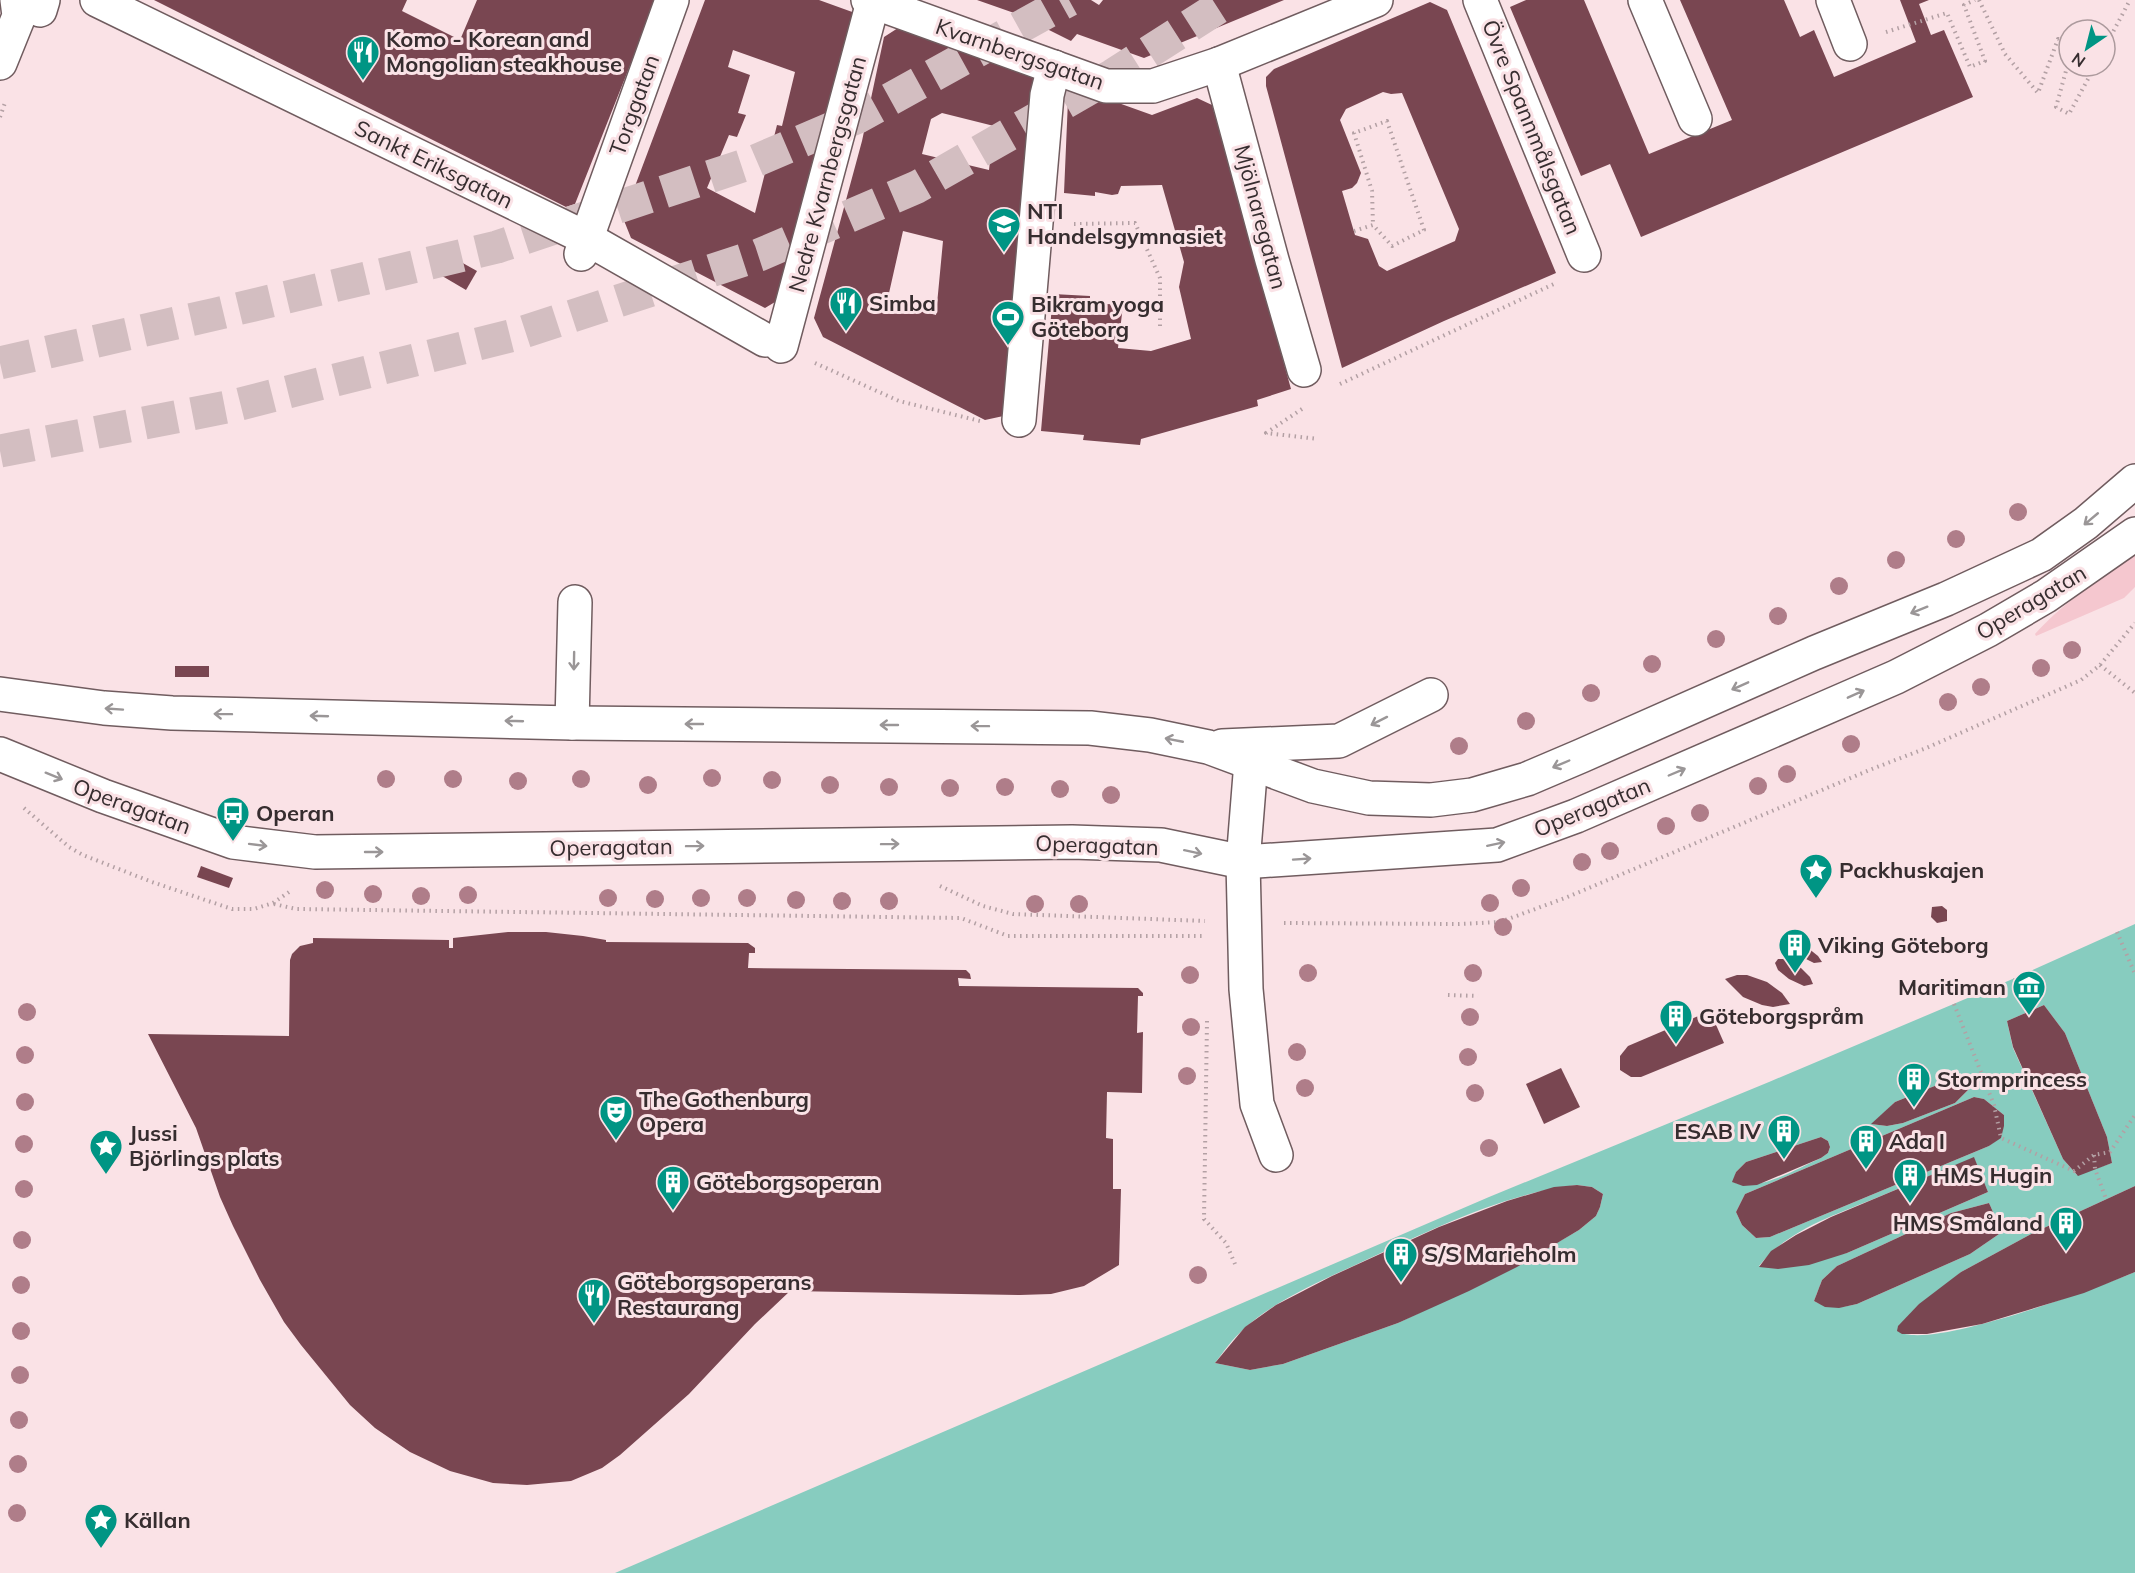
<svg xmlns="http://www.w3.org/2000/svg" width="2135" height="1573" viewBox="0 0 2135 1573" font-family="Mulish,sans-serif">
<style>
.green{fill:#f5c7cf}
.water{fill:#87ccbf;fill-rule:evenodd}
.building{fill:#794651;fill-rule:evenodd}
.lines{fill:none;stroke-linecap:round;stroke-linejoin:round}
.highway-tunnel{stroke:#d3bec1;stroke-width:33;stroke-dasharray:33 16;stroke-linecap:butt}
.minor-casing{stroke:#705c5f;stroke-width:36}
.path{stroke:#b3a0a4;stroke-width:4;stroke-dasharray:1.5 4.5;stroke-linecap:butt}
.minor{stroke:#fff;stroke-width:33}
.tree{fill:#af7d89}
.oneway{stroke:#9a9697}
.labels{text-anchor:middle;stroke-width:6;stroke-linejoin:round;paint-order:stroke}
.poi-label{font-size:22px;font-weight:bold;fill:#362d2f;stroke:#fae2e6;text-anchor:start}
.street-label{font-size:22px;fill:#362d2f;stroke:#fae2e6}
</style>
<rect width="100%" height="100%" fill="#fae2e6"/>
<path class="green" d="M2135,555v32l-11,11 -88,38 -1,-2c30,-33 64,-54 100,-79z"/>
<path class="water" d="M2135,924v262l-102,47 -72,39 -63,59c29,21 201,-44 237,-59v301h-1520l874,-376 280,-115 246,-104zM2044,1005l21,28 42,104 5,26 -35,12 -14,-16 -50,-111 -6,-27zM1947,1081h19l3,8 -14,14 -52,20 -16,3 -15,-2 23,-22zM1974,1097l10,2 20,16c0,16 -2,22 -15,31l-219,91 -14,1 -14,-13 -6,-13 9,-18zM1821,1137l7,4 2,6 -2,6 -7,5c-25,11 -63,35 -88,24l3,-10 10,-10zM1974,1158l14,34 -141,61 -88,13c28,-36 76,-51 117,-68 33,-14 65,-27 98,-40zM1577,1185l15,2 11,7 -3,13 -4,9 -17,14 -63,37 -118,56 -115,41 -33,6 -35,-7c9,-12 18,-25 30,-35 33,-30 83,-50 123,-69 65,-30 137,-66 209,-74zM1989,1203l13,29 -32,22 -113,50c-17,4 -28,5 -43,-3l8,-21 15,-14 114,-53z"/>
<g class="building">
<path d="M154,0h253l-5,11 58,29 17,-40h179l-81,204 -9,3z"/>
<path d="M705,0h114l36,13 -70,283 -20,12 -134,-70 -8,-20zM733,50l62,22 -13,54 -5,-1 -22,88 -48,-25 22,-53 8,2 9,-22 -8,-2 12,-38 -22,-8z"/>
<path d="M977,0h114l8,5 4,-5h181l-140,58 -67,-24 -6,7 -54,-27z"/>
<path d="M1526,0h58l65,154 83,-34 -52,-120h104l16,37 14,-7 20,47 82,-35 -16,-42h29l-10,4 12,31 13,-5 29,67 -332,140 -31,-73 -29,12 -71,-169z"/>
<path d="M1430,2l17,8 109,263 -112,48 -102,47 -76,-282v-9l8,-8zM1383,92l8,2 11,-1 57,136 -4,12 -68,30 -8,-5 -11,-27 -13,-4 -13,-44 10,-3 5,-5 4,-10 -21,-53 6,-11z"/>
<path d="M898,28l131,46 10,11 -31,330 -23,5 -162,-83 -9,-19 48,-177 22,-104zM942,113l52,13 -5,44 -67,-16 9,-35zM903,231l40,10 -7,74 -49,-13z"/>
<path d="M1085,91l67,24 45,-17 15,7 79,284 -34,11 1,6 -117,33 -1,6 -57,-5 1,-5 -43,-4 12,-137 37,2v7l33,2 -5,43 33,3 40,-12 -12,-52 5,-25 -22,-77 -41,1 -3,8 -6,1 -17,-3v4l-31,-3 4,-93z"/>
<path d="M443,252l34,19 -11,19 -34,-20z"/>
<rect x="175" y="666" width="34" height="11"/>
<path d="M201,866l32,12 -4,10 -32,-11z"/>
<path d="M1942,906l5,4v11l-10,2 -6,-6 1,-10z"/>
<path d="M508,932h38l37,4 23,4v2l142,1 7,5v5h-6l-1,15 218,2 4,4 1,5 -13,-1 1,8 179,2 5,5v3h-5l-1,37 6,-1 -1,61 -35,-1 -1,46 7,1v50h8l-2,76 -35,21 -33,8 -31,1 -230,-4 -35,33 -66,70 -69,61 -18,13 -31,13 -44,4 -34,-2 -43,-12 -40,-19 -35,-24 -25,-23 -49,-60 -17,-23 -24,-42 -27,-54 -13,-29 -24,-69 -48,-94 141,2 1,-76 2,-6 8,-8 13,-3v-5l136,2v8h4v-10z"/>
<path d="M1801,945l7,3 10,8 4,6 -8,1 -10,-5 -10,-12z"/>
<path d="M1778,959h5l15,6 12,12 3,7 -9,2 -15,-7 -11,-9 -3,-7z"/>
<path d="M1737,975h10l20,7 15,11 8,11 -17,3 -11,-2 -19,-8 -18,-18z"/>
<path d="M2044,1005l21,28 42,104 5,26 -34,13 -15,-17 -50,-112 -6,-26z"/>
<path d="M1710,1011l14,32 -83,34h-10l-11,-7v-14l8,-10z"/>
<path d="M1561,1068l19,39 -36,17 -18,-40z"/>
<path d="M1947,1081h19l3,8 -14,14 -52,20 -16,3 -16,-2 24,-22z"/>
<path d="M1974,1097l10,2 20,16v11l-3,12 -12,8 -219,91 -14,1 -14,-13 -6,-13 9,-18z"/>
<path d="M1821,1137l7,4 2,6 -2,6 -7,5 -64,27 -14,1 -11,-4 4,-10 10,-10z"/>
<path d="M1974,1157l14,35 -141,61 -38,12 -31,4 -19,-2 12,-16 25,-16 35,-18z"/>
<path d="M1577,1185l15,2 11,7 -3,13 -4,9 -17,14 -62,37 -48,24 -71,32 -115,41 -33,6 -35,-7 30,-36 31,-22 56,-29 107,-49 68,-26 47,-14z"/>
<path d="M2135,1186v86l-51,21 -102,31 -55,10h-25l-5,-3 1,-5 21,-22 42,-32 72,-39z"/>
<path d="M1989,1203l13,29 -32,22 -113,50 -18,4 -14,-1 -11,-6 8,-21 15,-14 114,-53z"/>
</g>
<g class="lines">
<g class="highway-tunnel">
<path d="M0,363l216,-49 281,-67 251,-83 110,-47 211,-117"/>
<path d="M0,451l232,-45 282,-71 245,-80 158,-68 196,-112 117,-75"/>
</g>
<defs>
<g id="minor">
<path d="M97,0l489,238 179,102"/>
<path d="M868,0l238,86h47l66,-22 157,-64"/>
<path d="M1480,0l104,255"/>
<path d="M1645,0l50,119"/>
<path d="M1833,0l17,44"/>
<path d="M40,10l3,-10"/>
<path d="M0,63l19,-47 -2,-16"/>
<path d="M1219,64l53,196 32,110"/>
<path d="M581,254l91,-254"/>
<path d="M781,346l92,-344"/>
<path d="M1019,420l28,-325 7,-28"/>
<path d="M0,694l104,14 68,5 400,10 518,5 60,7 58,12 105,39 56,12 62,2 41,-5 55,-16 54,-23 233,-103 132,-54 95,-44 45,-32 49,-42"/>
<path d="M572,723l3,-121"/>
<path d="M1222,746l117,-5 92,-46"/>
<path d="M0,754l103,42 130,46 82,10 757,-10 89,3 82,17 254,-17 79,-29 320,-139 92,-47 58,-34 89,-62"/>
<path d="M1251,762l-8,100 3,127 11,115 19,51"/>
</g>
</defs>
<use href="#minor" class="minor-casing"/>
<g class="path">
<path d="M1979,0l26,54 33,39 20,-54 11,4"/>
<path d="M1886,32l61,-19 23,54 15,-6 -21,-56 11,-5"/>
<path d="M2105,47l25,-47"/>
<path d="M2069,60l-13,47 13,7 26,-48"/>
<path d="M0,117l6,-17"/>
<path d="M1074,224l61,-1 25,55v52"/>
<path d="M1354,231l19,-6 19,21 32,-16 -37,-109 -33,12 18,58 1,34"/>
<path d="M815,363l84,38 81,20"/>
<path d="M1340,384l216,-101"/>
<path d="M1302,409l-36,24 52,6"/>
<path d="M2100,665l35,28"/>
<path d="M24,808l45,39 14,8 69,27 80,27h22l19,-6 19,-13"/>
<path d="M940,886l43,20 30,8 192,7"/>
<path d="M274,904l22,5 665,9 47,18h197"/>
<path d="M1284,923l175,1 41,-2 65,-24 307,-129 52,-20 157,-69 19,-15 35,-42"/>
<path d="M2117,932l18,42"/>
<path d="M2015,978l11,35"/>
<path d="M1448,995l30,1"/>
<path d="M1954,1004l40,101 7,33 73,33 20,-16 16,-3 25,-37"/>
<path d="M1207,1021l-3,198 22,24 9,21"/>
<path d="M2094,1155l1,14 11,30"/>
</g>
<use href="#minor" class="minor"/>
</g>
<g class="tree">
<circle cx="2018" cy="512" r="9"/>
<circle cx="1956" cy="539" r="9"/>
<circle cx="1896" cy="560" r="9"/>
<circle cx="1839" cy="586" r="9"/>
<circle cx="1778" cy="616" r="9"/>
<circle cx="1716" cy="639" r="9"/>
<circle cx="2072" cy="650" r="9"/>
<circle cx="1652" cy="664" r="9"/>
<circle cx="2041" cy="668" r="9"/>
<circle cx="1981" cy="687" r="9"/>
<circle cx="1591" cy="693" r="9"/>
<circle cx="1948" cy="702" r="9"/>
<circle cx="1526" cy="721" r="9"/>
<circle cx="1851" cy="744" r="9"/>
<circle cx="1459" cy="746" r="9"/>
<circle cx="1787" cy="774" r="9"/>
<circle cx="712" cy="778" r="9"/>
<circle cx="386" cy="779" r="9"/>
<circle cx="453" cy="779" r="9"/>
<circle cx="581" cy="779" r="9"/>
<circle cx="772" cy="780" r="9"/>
<circle cx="518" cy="781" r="9"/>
<circle cx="648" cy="785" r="9"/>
<circle cx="830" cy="785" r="9"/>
<circle cx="1758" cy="786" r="9"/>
<circle cx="889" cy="787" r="9"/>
<circle cx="1005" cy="787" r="9"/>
<circle cx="950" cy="788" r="9"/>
<circle cx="1060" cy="789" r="9"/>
<circle cx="1111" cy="795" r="9"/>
<circle cx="1700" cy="813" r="9"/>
<circle cx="1666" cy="826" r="9"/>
<circle cx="1610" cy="851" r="9"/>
<circle cx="1582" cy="862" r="9"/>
<circle cx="1521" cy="888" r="9"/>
<circle cx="325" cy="890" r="9"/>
<circle cx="373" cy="894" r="9"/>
<circle cx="468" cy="895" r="9"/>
<circle cx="421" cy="896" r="9"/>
<circle cx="608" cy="898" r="9"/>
<circle cx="701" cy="898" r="9"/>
<circle cx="747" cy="898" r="9"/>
<circle cx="655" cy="899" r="9"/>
<circle cx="796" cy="900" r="9"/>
<circle cx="842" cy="901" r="9"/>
<circle cx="889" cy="901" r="9"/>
<circle cx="1490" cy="903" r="9"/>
<circle cx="1035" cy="904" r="9"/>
<circle cx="1079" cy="904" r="9"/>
<circle cx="1503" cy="927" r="9"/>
<circle cx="1308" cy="973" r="9"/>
<circle cx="1473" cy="973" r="9"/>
<circle cx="1190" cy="975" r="9"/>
<circle cx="27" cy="1012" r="9"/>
<circle cx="1470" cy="1017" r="9"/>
<circle cx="1191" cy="1027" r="9"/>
<circle cx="1297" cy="1052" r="9"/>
<circle cx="25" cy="1055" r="9"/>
<circle cx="1468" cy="1057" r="9"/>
<circle cx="1187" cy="1076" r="9"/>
<circle cx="1305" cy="1088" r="9"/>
<circle cx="1475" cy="1093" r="9"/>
<circle cx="25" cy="1102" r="9"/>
<circle cx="24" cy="1144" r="9"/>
<circle cx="1489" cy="1148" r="9"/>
<circle cx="24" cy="1189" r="9"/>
<circle cx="22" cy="1240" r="9"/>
<circle cx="1198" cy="1275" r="9"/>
<circle cx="21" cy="1285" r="9"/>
<circle cx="21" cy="1331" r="9"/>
<circle cx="20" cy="1375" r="9"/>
<circle cx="19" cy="1420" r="9"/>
<circle cx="18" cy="1464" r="9"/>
<circle cx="17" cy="1513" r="9"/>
</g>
<defs><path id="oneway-shaft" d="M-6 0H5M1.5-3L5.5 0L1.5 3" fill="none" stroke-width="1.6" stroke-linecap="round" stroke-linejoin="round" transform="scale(1.5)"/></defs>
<g class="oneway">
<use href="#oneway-shaft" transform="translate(2091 519) rotate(140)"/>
<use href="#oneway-shaft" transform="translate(1919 610) rotate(158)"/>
<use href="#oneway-shaft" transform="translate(574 661) rotate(91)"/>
<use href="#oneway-shaft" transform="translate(1740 686) rotate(156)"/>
<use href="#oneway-shaft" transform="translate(1856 694) rotate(-24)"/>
<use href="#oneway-shaft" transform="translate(114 709) rotate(-176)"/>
<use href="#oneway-shaft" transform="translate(223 714) rotate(-179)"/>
<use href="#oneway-shaft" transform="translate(319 716) rotate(-178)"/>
<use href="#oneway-shaft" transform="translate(514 721) rotate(-178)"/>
<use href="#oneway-shaft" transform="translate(1379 721) rotate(153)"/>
<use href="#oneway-shaft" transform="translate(694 724) rotate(-180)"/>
<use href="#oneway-shaft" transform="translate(889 725) rotate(-180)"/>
<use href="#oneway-shaft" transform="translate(980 726) rotate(-179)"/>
<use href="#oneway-shaft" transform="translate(1174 740) rotate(-169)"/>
<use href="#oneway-shaft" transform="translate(1561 764) rotate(157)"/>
<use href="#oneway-shaft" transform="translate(1677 772) rotate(-23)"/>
<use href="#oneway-shaft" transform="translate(54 776) rotate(22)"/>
<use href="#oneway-shaft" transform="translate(890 844) rotate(-1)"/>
<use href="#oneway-shaft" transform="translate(1496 844) rotate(-12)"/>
<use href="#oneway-shaft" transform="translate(258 845) rotate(7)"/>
<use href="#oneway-shaft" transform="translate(695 846) rotate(-1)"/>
<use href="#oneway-shaft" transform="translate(374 852)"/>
<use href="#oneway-shaft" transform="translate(1193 852) rotate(12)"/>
<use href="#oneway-shaft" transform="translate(1302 859) rotate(-4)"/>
</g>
<defs>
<symbol id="restaurant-pin" viewBox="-11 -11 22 30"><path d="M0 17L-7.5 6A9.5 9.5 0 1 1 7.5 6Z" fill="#009584" stroke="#fae2e6"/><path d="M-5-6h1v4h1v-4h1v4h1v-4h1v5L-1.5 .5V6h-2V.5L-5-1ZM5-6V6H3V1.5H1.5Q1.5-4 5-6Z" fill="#fff"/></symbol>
<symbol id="school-pin" viewBox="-11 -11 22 30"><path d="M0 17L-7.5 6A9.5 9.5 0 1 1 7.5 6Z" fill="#009584" stroke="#fae2e6"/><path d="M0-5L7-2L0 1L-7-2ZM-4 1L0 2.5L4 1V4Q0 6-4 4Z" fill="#fff"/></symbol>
<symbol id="stadium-pin" viewBox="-11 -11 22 30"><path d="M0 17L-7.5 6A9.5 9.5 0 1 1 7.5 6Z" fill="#009584" stroke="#fae2e6"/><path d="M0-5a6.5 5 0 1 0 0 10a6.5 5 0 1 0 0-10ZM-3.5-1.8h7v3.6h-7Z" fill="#fff"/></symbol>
<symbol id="bus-pin" viewBox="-11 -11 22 30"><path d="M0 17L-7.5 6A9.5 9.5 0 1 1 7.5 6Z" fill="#009584" stroke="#fae2e6"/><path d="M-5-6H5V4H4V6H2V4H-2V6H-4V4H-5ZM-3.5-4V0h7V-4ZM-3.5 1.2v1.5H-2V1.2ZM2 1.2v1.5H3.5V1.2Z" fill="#fff"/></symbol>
<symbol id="sight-pin" viewBox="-11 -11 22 30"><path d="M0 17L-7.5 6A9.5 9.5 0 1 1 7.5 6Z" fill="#009584" stroke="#fae2e6"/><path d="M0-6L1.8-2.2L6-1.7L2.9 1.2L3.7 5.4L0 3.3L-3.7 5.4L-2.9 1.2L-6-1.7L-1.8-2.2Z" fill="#fff"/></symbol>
<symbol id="building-pin" viewBox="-11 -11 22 30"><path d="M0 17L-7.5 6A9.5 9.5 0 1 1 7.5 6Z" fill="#009584" stroke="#fae2e6"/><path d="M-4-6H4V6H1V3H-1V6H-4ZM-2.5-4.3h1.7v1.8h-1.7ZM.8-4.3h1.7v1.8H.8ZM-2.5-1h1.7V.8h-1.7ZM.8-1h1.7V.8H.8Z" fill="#fff"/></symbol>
<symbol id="museum-pin" viewBox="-11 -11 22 30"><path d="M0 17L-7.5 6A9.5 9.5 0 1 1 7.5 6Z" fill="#009584" stroke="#fae2e6"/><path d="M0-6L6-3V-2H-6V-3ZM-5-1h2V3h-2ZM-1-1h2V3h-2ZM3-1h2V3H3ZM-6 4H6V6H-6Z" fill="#fff"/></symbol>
<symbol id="theatre-pin" viewBox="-11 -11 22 30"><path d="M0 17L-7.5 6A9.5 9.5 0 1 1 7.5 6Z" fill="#009584" stroke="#fae2e6"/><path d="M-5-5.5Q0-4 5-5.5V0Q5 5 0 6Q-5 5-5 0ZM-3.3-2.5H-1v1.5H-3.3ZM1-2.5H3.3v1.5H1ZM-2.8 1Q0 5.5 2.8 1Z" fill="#fff"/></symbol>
</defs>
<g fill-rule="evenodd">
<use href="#restaurant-pin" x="344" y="33" width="38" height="52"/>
<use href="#school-pin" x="985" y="205" width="38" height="52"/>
<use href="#restaurant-pin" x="827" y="284" width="38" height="52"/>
<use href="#stadium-pin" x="989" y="298" width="38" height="52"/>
<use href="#bus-pin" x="214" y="794" width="38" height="52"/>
<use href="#sight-pin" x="1797" y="851" width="38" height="52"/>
<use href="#building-pin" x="1776" y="926" width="38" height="52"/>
<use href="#museum-pin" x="2010" y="968" width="38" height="52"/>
<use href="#building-pin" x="1657" y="997" width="38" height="52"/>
<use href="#building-pin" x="1895" y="1060" width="38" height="52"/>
<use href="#theatre-pin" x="597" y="1093" width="38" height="52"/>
<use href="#building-pin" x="1765" y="1112" width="38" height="52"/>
<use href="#building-pin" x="1847" y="1122" width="38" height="52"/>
<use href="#sight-pin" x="87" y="1127" width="38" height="52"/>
<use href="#building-pin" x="1891" y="1156" width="38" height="52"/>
<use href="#building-pin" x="654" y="1163" width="38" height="52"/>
<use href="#building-pin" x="2047" y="1204" width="38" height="52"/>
<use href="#building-pin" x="1382" y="1235" width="38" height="52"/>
<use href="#restaurant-pin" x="575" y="1276" width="38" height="52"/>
<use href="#sight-pin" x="82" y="1501" width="38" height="52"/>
</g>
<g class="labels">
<g class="poi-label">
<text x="386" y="47">Komo - Korean and<tspan x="386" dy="25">Mongolian steakhouse</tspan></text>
<text x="1027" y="219">NTI<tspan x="1027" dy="25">Handelsgymnasiet</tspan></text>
<text x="869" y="311">Simba</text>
<text x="1031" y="312">Bikram yoga<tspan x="1031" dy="25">Göteborg</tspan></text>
<text x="256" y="821">Operan</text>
<text x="1839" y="878">Packhuskajen</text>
<text x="1818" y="953">Viking Göteborg</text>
<text x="2006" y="995" text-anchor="end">Maritiman</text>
<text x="1699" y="1024">Göteborgspråm</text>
<text x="1937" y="1087">Stormprincess</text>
<text x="639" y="1107">The Gothenburg<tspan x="639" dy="25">Opera</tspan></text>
<text x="1761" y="1139" text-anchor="end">ESAB IV</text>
<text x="129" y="1141">Jussi<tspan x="129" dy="25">Björlings plats</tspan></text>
<text x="1889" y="1149">Ada I</text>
<text x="1933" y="1183">HMS Hugin</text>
<text x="696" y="1190">Göteborgsoperan</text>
<text x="2043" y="1231" text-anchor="end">HMS Småland</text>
<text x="1424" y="1262">S/S Marieholm</text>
<text x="617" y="1290">Göteborgsoperans<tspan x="617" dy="25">Restaurang</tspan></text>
<text x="124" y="1528">Källan</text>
</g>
<g class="street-label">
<text transform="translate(1020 54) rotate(19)" y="8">Kvarnbergsgatan</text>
<text transform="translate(634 105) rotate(-70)" y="8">Torggatan</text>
<text transform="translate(1532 127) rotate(68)" y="8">Övre Spannmålsgatan</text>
<text transform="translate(434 164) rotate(26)" y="8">Sankt Eriksgatan</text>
<text transform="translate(827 174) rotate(-75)" y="8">Nedre Kvarnbergsgatan</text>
<text transform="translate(1261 217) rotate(75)" y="8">Mjölnaregatan</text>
<text transform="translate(2031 602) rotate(-31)" y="8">Operagatan</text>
<text transform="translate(132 806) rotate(20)" y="8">Operagatan</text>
<text transform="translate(1592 807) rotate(-22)" y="8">Operagatan</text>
<text transform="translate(1097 845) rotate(2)" y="8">Operagatan</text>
<text transform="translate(611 847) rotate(-1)" y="8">Operagatan</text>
</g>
</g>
<g transform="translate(2087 48) rotate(215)"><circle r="28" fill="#fae2e6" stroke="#ac9a9d" stroke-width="1.5"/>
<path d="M0-4.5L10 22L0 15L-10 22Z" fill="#009584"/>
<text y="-9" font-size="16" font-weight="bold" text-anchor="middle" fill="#362d2f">N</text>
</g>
</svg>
